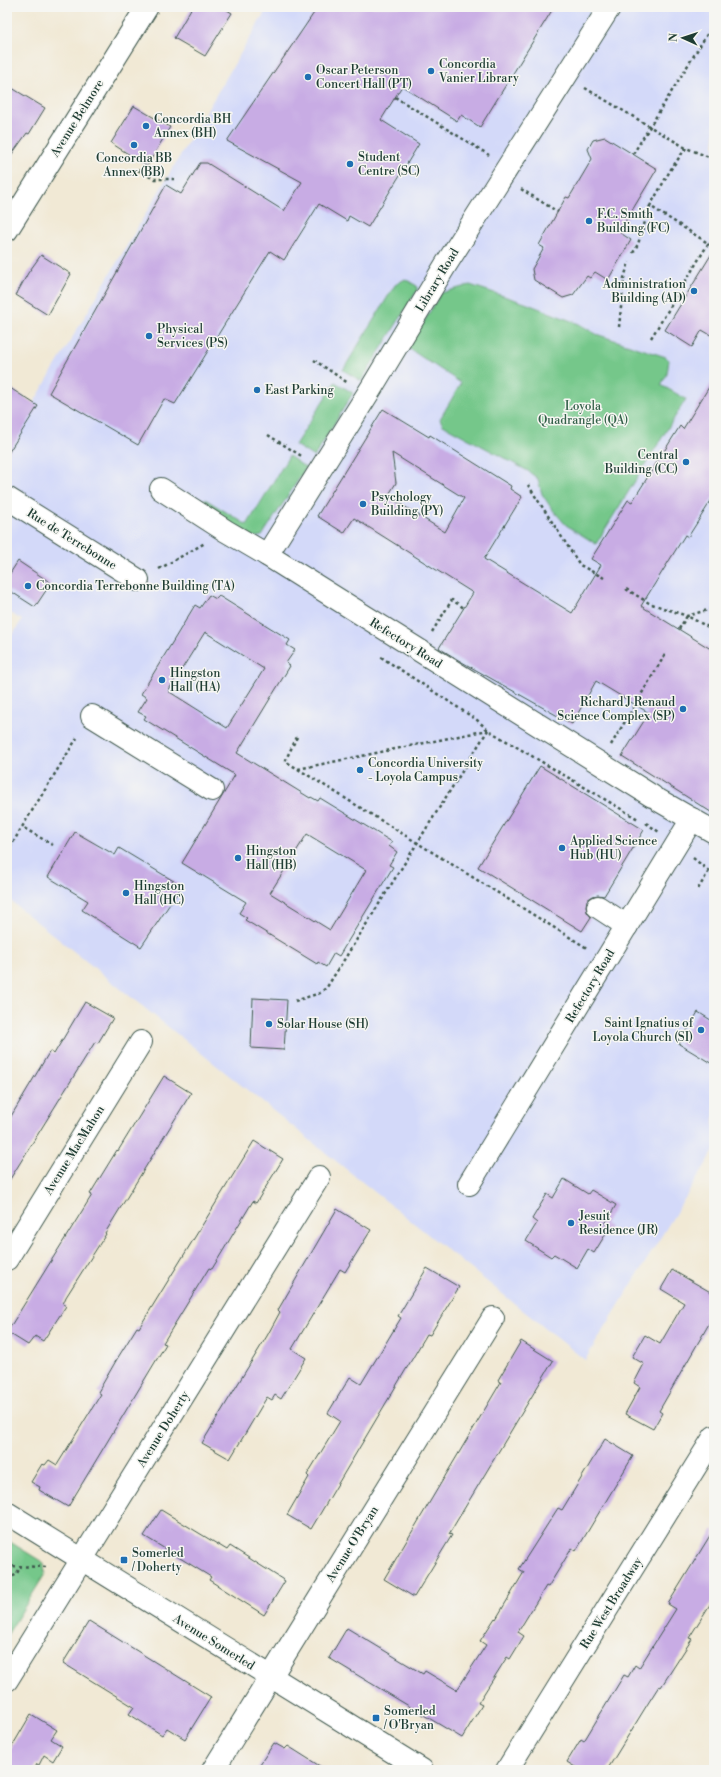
<svg xmlns="http://www.w3.org/2000/svg" width="721" height="1777" viewBox="0 0 721 1777" font-family="'Libre Bodoni',serif">
<style>
.built{fill:#d3d9f9}
.green{fill:#74c78a;stroke:#4a825f}
.building{fill:#c8ace4;fill-rule:evenodd}
.lines{fill:none;stroke-linecap:round;stroke-linejoin:round}
.minor-casing{stroke:#3e574c;stroke-width:24}
.path{stroke:#3e574c;stroke-width:2.5;stroke-dasharray:3 3;stroke-linecap:butt}
.minor{stroke:#fff;stroke-width:22}
.poi-dot{fill:#1f6fb2;stroke:#f6f6f2;stroke-width:1.5}
.labels{text-anchor:middle;stroke-width:3;stroke-linejoin:round;paint-order:stroke}
.poi-label{font-size:12px;fill:#1f3d34;stroke:#f6f6f2;text-anchor:start}
.street-label{font-size:12px;fill:#1f3d34;stroke:#f6f6f2}
.park-label{font-size:12px;fill:#34604a;stroke:#f6f6f2}
</style>
<rect width="100%" height="100%" fill="#f6f6f2"/>
<filter id="ink" filterUnits="userSpaceOnUse"><feTurbulence type="fractalNoise" baseFrequency=".025" numOctaves="2"/><feDisplacementMap in="SourceGraphic" scale="8" xChannelSelector="R" yChannelSelector="G"/><feConvolveMatrix kernelMatrix="1 2 1 2 8 2 1 2 1" color-interpolation-filters="sRGB"/></filter>
<filter id="wash" filterUnits="userSpaceOnUse"><feTurbulence type="fractalNoise" baseFrequency=".012" numOctaves="4" result="noise"/><feDisplacementMap in="SourceGraphic" scale="16" xChannelSelector="R" yChannelSelector="G"/><feGaussianBlur stdDeviation="0.9" result="paint"/><feColorMatrix in="noise" values="0 0 0 0 0 0 0 0 0 0 0 0 0 0 0 0 0 1.4 0 .05"/><feComposite in="paint" operator="in"/></filter>
<g filter="url(#wash)">
<rect width="100%" height="100%" fill="#f1e9d5"/>
<path class="built" d="M268,7h446v1144l-129,209 -578,-462v-255l15,-23 -15,-9v-163z"/>
<g class="green">
<path d="M405,279l12,7v5l-56,90 -18,-11 52,-85z"/>
<path d="M470,285l55,18 54,21 17,10 70,23 3,3 -2,14 -6,11 25,14 -90,145 -30,-19 -14,-16 -10,-15 -4,-15 -10,-8 -85,-46 -3,-6 21,-36 -53,-35 33,-55z"/>
<path d="M335,382l18,11 -39,64 -19,-12z"/>
<path d="M289,456l17,12 -44,68 -10,2 -53,-36 6,-3 42,26z"/>
<path d="M7,1540l37,23 1,11 -38,61z"/>
</g>
<g id="blocks">
<g class="building">
<path d="M192,7h30l10,6 -27,43 -31,-18z"/>
<path d="M318,7h236l-74,120 -19,-12 -4,6 -55,-35 -21,34 38,24 -51,83 -19,-11 -2,5 -28,-17 -35,56 -14,-9 -95,153 -11,-5 -26,46 -89,-52 117,-208 15,9 19,-31h7l77,48 18,-29 -75,-41z"/>
<path d="M7,85l38,23 -16,26 -2,-1 -20,28z"/>
<path d="M134,106l36,21 -23,39 -36,-23z"/>
<path d="M605,137l52,32 -38,63 12,8 -23,40 -13,-8 -5,6 -3,-2 -14,19 -10,3 -29,-18 -2,-11 12,-21 -5,-3 27,-48 3,1 23,-39 -4,-10 5,-9z"/>
<path d="M714,250v87l-12,-7 -10,17 -27,-17z"/>
<path d="M41,255l30,19 -23,41 -32,-20 12,-22z"/>
<path d="M714,379v117l-26,41 -3,-2 -44,71 73,45v163l-92,-58 27,-43 -53,-32 -24,43 -112,-63 -21,-13 34,-55 -119,-75 -10,15 -27,-17 66,-107 46,28 1,-2 81,51 -1,3 12,8 -38,62 88,54 29,-48 -10,-6 37,-59 4,2 48,-76 3,3zM392,453l72,45 -19,34 -57,-36 8,-13z"/>
<path d="M7,386l31,20 -31,49z"/>
<path d="M18,561l33,22 -16,24 -28,-18v-11z"/>
<path d="M209,595l7,4 3,-3 71,44 -3,5 8,5 -9,13 4,3 -53,87 73,45 1,-1 7,4 2,-3 72,44 -3,4 8,6 -8,13 4,2 -54,89 -5,-3 -8,14 -8,-5 -1,2 -72,-44 2,-2 -8,-5 7,-11 -64,-39 53,-88 -91,-56 2,-3 -8,-4 9,-14 -6,-4 54,-89 5,3zM205,632l59,37 -37,59 -59,-37zM307,834l59,36 -36,60 -60,-37z"/>
<path d="M540,766l104,64 -40,66 -6,-1 -5,1 -6,4 -1,6 1,6 4,5 -9,14 -104,-64z"/>
<path d="M75,832l40,23 4,-7 63,38 -41,61 -59,-37 6,-9 -40,-24z"/>
<path d="M253,998l34,2 -3,50 -33,-2z"/>
<path d="M85,1002l28,16 -15,25 -3,-1 -88,142v-61l43,-72 4,3z"/>
<path d="M698,1012l16,10v43l-35,-21z"/>
<path d="M164,1076l27,17 -86,140 1,1 -40,63 -3,7 3,2 -23,35 -8,-5 -7,9 -21,-13 85,-137 -2,-1 27,-44 1,1z"/>
<path d="M254,1141l29,18 -27,44 -3,-2 -41,68 -3,-1 -46,75 3,1 -98,163 -29,-17 1,-3 -9,-5 11,-18 3,1 4,-5 8,5 44,-71 -3,-2 19,-33 20,-32 2,1z"/>
<path d="M564,1179l24,15 3,-4 25,15 -11,19 5,3 -16,26 -6,-4 -11,19 -23,-14 -3,3 -25,-16 11,-18 -5,-4 15,-25 6,4z"/>
<path d="M337,1209l34,21 -26,42 -5,-3 -48,80 14,9 -25,41 -6,-4 -3,5 -5,-3 -37,62 -28,-16 65,-107 13,-24 -2,-2z"/>
<path d="M427,1268l32,19 -29,48 -3,-1 -116,195 -24,-14 22,-38 -2,-2 33,-54 -12,-8 22,-36 11,7 40,-66 -3,-2z"/>
<path d="M672,1270l42,24v21l-55,96 3,2 -9,16 -28,-15 15,-27 -6,-4 10,-19 -12,-7 13,-22 15,9 24,-41 -23,-14z"/>
<path d="M521,1341l32,20 -104,173 3,1 -38,62 -30,-18 117,-197 -3,-2z"/>
<path d="M605,1439l28,17 -57,95 -4,-3 -24,39 -2,-1 -28,46 6,4 -14,23 -3,-2 -29,46 4,2 -20,33 -133,-80 18,-30 76,46 2,-3 32,19 29,-45 -6,-4 15,-23 1,1 28,-47 -5,-3 39,-61 4,2z"/>
<path d="M161,1510l66,40 3,-4 55,35 -21,34 -55,-35 2,-3 -67,-41z"/>
<path d="M714,1529v69l-25,40 3,1 -31,48 -2,-1 -12,19 -40,65h-27l-13,-8 14,-23 3,2 40,-66 4,2 7,-12 4,3 37,-59 -8,-5z"/>
<path d="M89,1621l122,76 -26,42 -18,-11 -5,7 -33,-21 5,-7 -71,-44z"/>
<path d="M31,1714l26,16 -6,9 11,7 -9,15 -9,-6 -5,10 -2,-1 -3,6h-27v-15z"/>
<path d="M274,1743l11,6 3,-3 38,24h-70z"/>
</g>
</g>
</g>
<g filter="url(#ink)">
<use href="#blocks" fill-opacity="0" stroke="#3e574c" stroke-width="1"/>
<g class="lines">
<defs>
<g id="minor">
<path d="M7,230l140,-223"/>
<path d="M161,489l65,42 41,24 385,241"/>
<path d="M7,498l131,82"/>
<path d="M267,555l105,-168 73,-121 164,-258"/>
<path d="M92,716l120,74"/>
<path d="M660,801l54,31"/>
<path d="M598,907l29,19"/>
<path d="M469,1184l223,-365"/>
<path d="M7,1259l134,-217"/>
<path d="M7,1513l415,257"/>
<path d="M7,1680l312,-503"/>
<path d="M213,1770l280,-452"/>
<path d="M507,1770l207,-333"/>
</g>
</defs>
<use href="#minor" class="minor-casing"/>
<g class="path">
<path d="M585,88l101,60 28,11"/>
<path d="M395,97l94,58"/>
<path d="M686,148l-15,21 -21,37 64,41"/>
<path d="M633,154l81,-131"/>
<path d="M138,170l16,9h20"/>
<path d="M521,189l37,23"/>
<path d="M633,253l5,-9 12,-38"/>
<path d="M685,282l23,-38"/>
<path d="M619,327l5,-49 5,-16"/>
<path d="M651,338l26,-42"/>
<path d="M314,360l34,23"/>
<path d="M268,435l35,22"/>
<path d="M528,485l52,80 24,13"/>
<path d="M159,569l46,-26"/>
<path d="M626,589l23,14 38,13 27,-8"/>
<path d="M679,629l8,-13 27,14"/>
<path d="M432,632l20,-32 12,8"/>
<path d="M381,657l96,63 11,10 150,89"/>
<path d="M297,737l-12,24 302,187"/>
<path d="M611,745l55,-92"/>
<path d="M298,769l190,-39"/>
<path d="M646,823l13,9"/>
<path d="M53,845l-31,-18 55,-89"/>
<path d="M7,853l15,-26"/>
<path d="M693,858l16,13 5,-1"/>
<path d="M698,889l11,-18 5,4"/>
<path d="M295,1001l25,-8 7,-6 161,-257"/>
<path d="M7,1566l42,1"/>
<path d="M7,1578l9,-3 5,-9"/>
</g>
<use href="#minor" class="minor"/>
</g>
</g>
<g class="poi-dot">
<circle cx="431" cy="71" r="4"/>
<circle cx="308" cy="77" r="4"/>
<circle cx="146" cy="126" r="4"/>
<circle cx="134" cy="145" r="4"/>
<circle cx="350" cy="164" r="4"/>
<circle cx="589" cy="221" r="4"/>
<circle cx="694" cy="291" r="4"/>
<circle cx="149" cy="336" r="4"/>
<circle cx="257" cy="390" r="4"/>
<circle cx="686" cy="462" r="4"/>
<circle cx="363" cy="504" r="4"/>
<circle cx="28" cy="586" r="4"/>
<circle cx="162" cy="680" r="4"/>
<circle cx="683" cy="709" r="4"/>
<circle cx="360" cy="770" r="4"/>
<circle cx="562" cy="848" r="4"/>
<circle cx="238" cy="858" r="4"/>
<circle cx="126" cy="893" r="4"/>
<circle cx="269" cy="1024" r="4"/>
<circle cx="701" cy="1030" r="4"/>
<circle cx="571" cy="1223" r="4"/>
<rect x="120" y="1556" width="8" height="8" rx="2"/>
<rect x="372" y="1714" width="8" height="8" rx="2"/>
</g>
<g class="labels">
<g class="poi-label">
<text x="439" y="68">Concordia<tspan x="439" dy="14">Vanier Library</tspan></text>
<text x="316" y="74">Oscar Peterson<tspan x="316" dy="14">Concert Hall (PT)</tspan></text>
<text x="154" y="123">Concordia BH<tspan x="154" dy="14">Annex (BH)</tspan></text>
<text x="358" y="161">Student<tspan x="358" dy="14">Centre (SC)</tspan></text>
<text x="134" y="162" text-anchor="middle">Concordia BB<tspan x="134" dy="14">Annex (BB)</tspan></text>
<text x="597" y="218">F.C. Smith<tspan x="597" dy="14">Building (FC)</tspan></text>
<text x="686" y="288" text-anchor="end">Administration<tspan x="686" dy="14">Building (AD)</tspan></text>
<text x="157" y="333">Physical<tspan x="157" dy="14">Services (PS)</tspan></text>
<text x="265" y="394">East Parking</text>
<text x="678" y="459" text-anchor="end">Central<tspan x="678" dy="14">Building (CC)</tspan></text>
<text x="371" y="501">Psychology<tspan x="371" dy="14">Building (PY)</tspan></text>
<text x="36" y="590">Concordia Terrebonne Building (TA)</text>
<text x="170" y="677">Hingston<tspan x="170" dy="14">Hall (HA)</tspan></text>
<text x="675" y="706" text-anchor="end">Richard J Renaud<tspan x="675" dy="14">Science Complex (SP)</tspan></text>
<text x="368" y="767">Concordia University<tspan x="368" dy="14">- Loyola Campus</tspan></text>
<text x="570" y="845">Applied Science<tspan x="570" dy="14">Hub (HU)</tspan></text>
<text x="246" y="855">Hingston<tspan x="246" dy="14">Hall (HB)</tspan></text>
<text x="134" y="890">Hingston<tspan x="134" dy="14">Hall (HC)</tspan></text>
<text x="693" y="1027" text-anchor="end">Saint Ignatius of<tspan x="693" dy="14">Loyola Church (SI)</tspan></text>
<text x="277" y="1028">Solar House (SH)</text>
<text x="579" y="1220">Jesuit<tspan x="579" dy="14">Residence (JR)</tspan></text>
<text x="132" y="1557">Somerled<tspan x="132" dy="14">/ Doherty</tspan></text>
<text x="384" y="1715">Somerled<tspan x="384" dy="14">/ O'Bryan</tspan></text>
</g>
<g class="street-label">
<text transform="translate(77 118) rotate(-58)" y="4">Avenue Belmore</text>
<text transform="translate(437 280) rotate(-59)" y="4">Library Road</text>
<text transform="translate(72 539) rotate(32)" y="4">Rue de Terrebonne</text>
<text transform="translate(406 643) rotate(32)" y="4">Refectory Road</text>
<text transform="translate(590 986) rotate(-59)" y="4">Refectory Road</text>
<text transform="translate(74 1150) rotate(-58)" y="4">Avenue MacMahon</text>
<text transform="translate(163 1429) rotate(-58)" y="4">Avenue Doherty</text>
<text transform="translate(352 1544) rotate(-58)" y="4">Avenue O'Bryan</text>
<text transform="translate(611 1603) rotate(-58)" y="4">Rue West Broadway</text>
<text transform="translate(214 1642) rotate(32)" y="4">Avenue Somerled</text>
</g>
<g class="park-label">
<text x="583" y="410">Loyola<tspan x="583" dy="14">Quadrangle (QA)</tspan></text>
</g>
</g>
<rect width="721" height="1777" fill="none" stroke="#f6f6f2" stroke-width="24"/>
<g transform="translate(683 38) rotate(273)" stroke="#f6f6f2" stroke-width="3" paint-order="stroke">
<path d="M0-3L7 15L0 10L-7 15Z" fill="#1f3d34"/>
<text y="-6" font-size="11" font-weight="bold" text-anchor="middle" fill="#1f3d34">N</text>
</g>
</svg>
